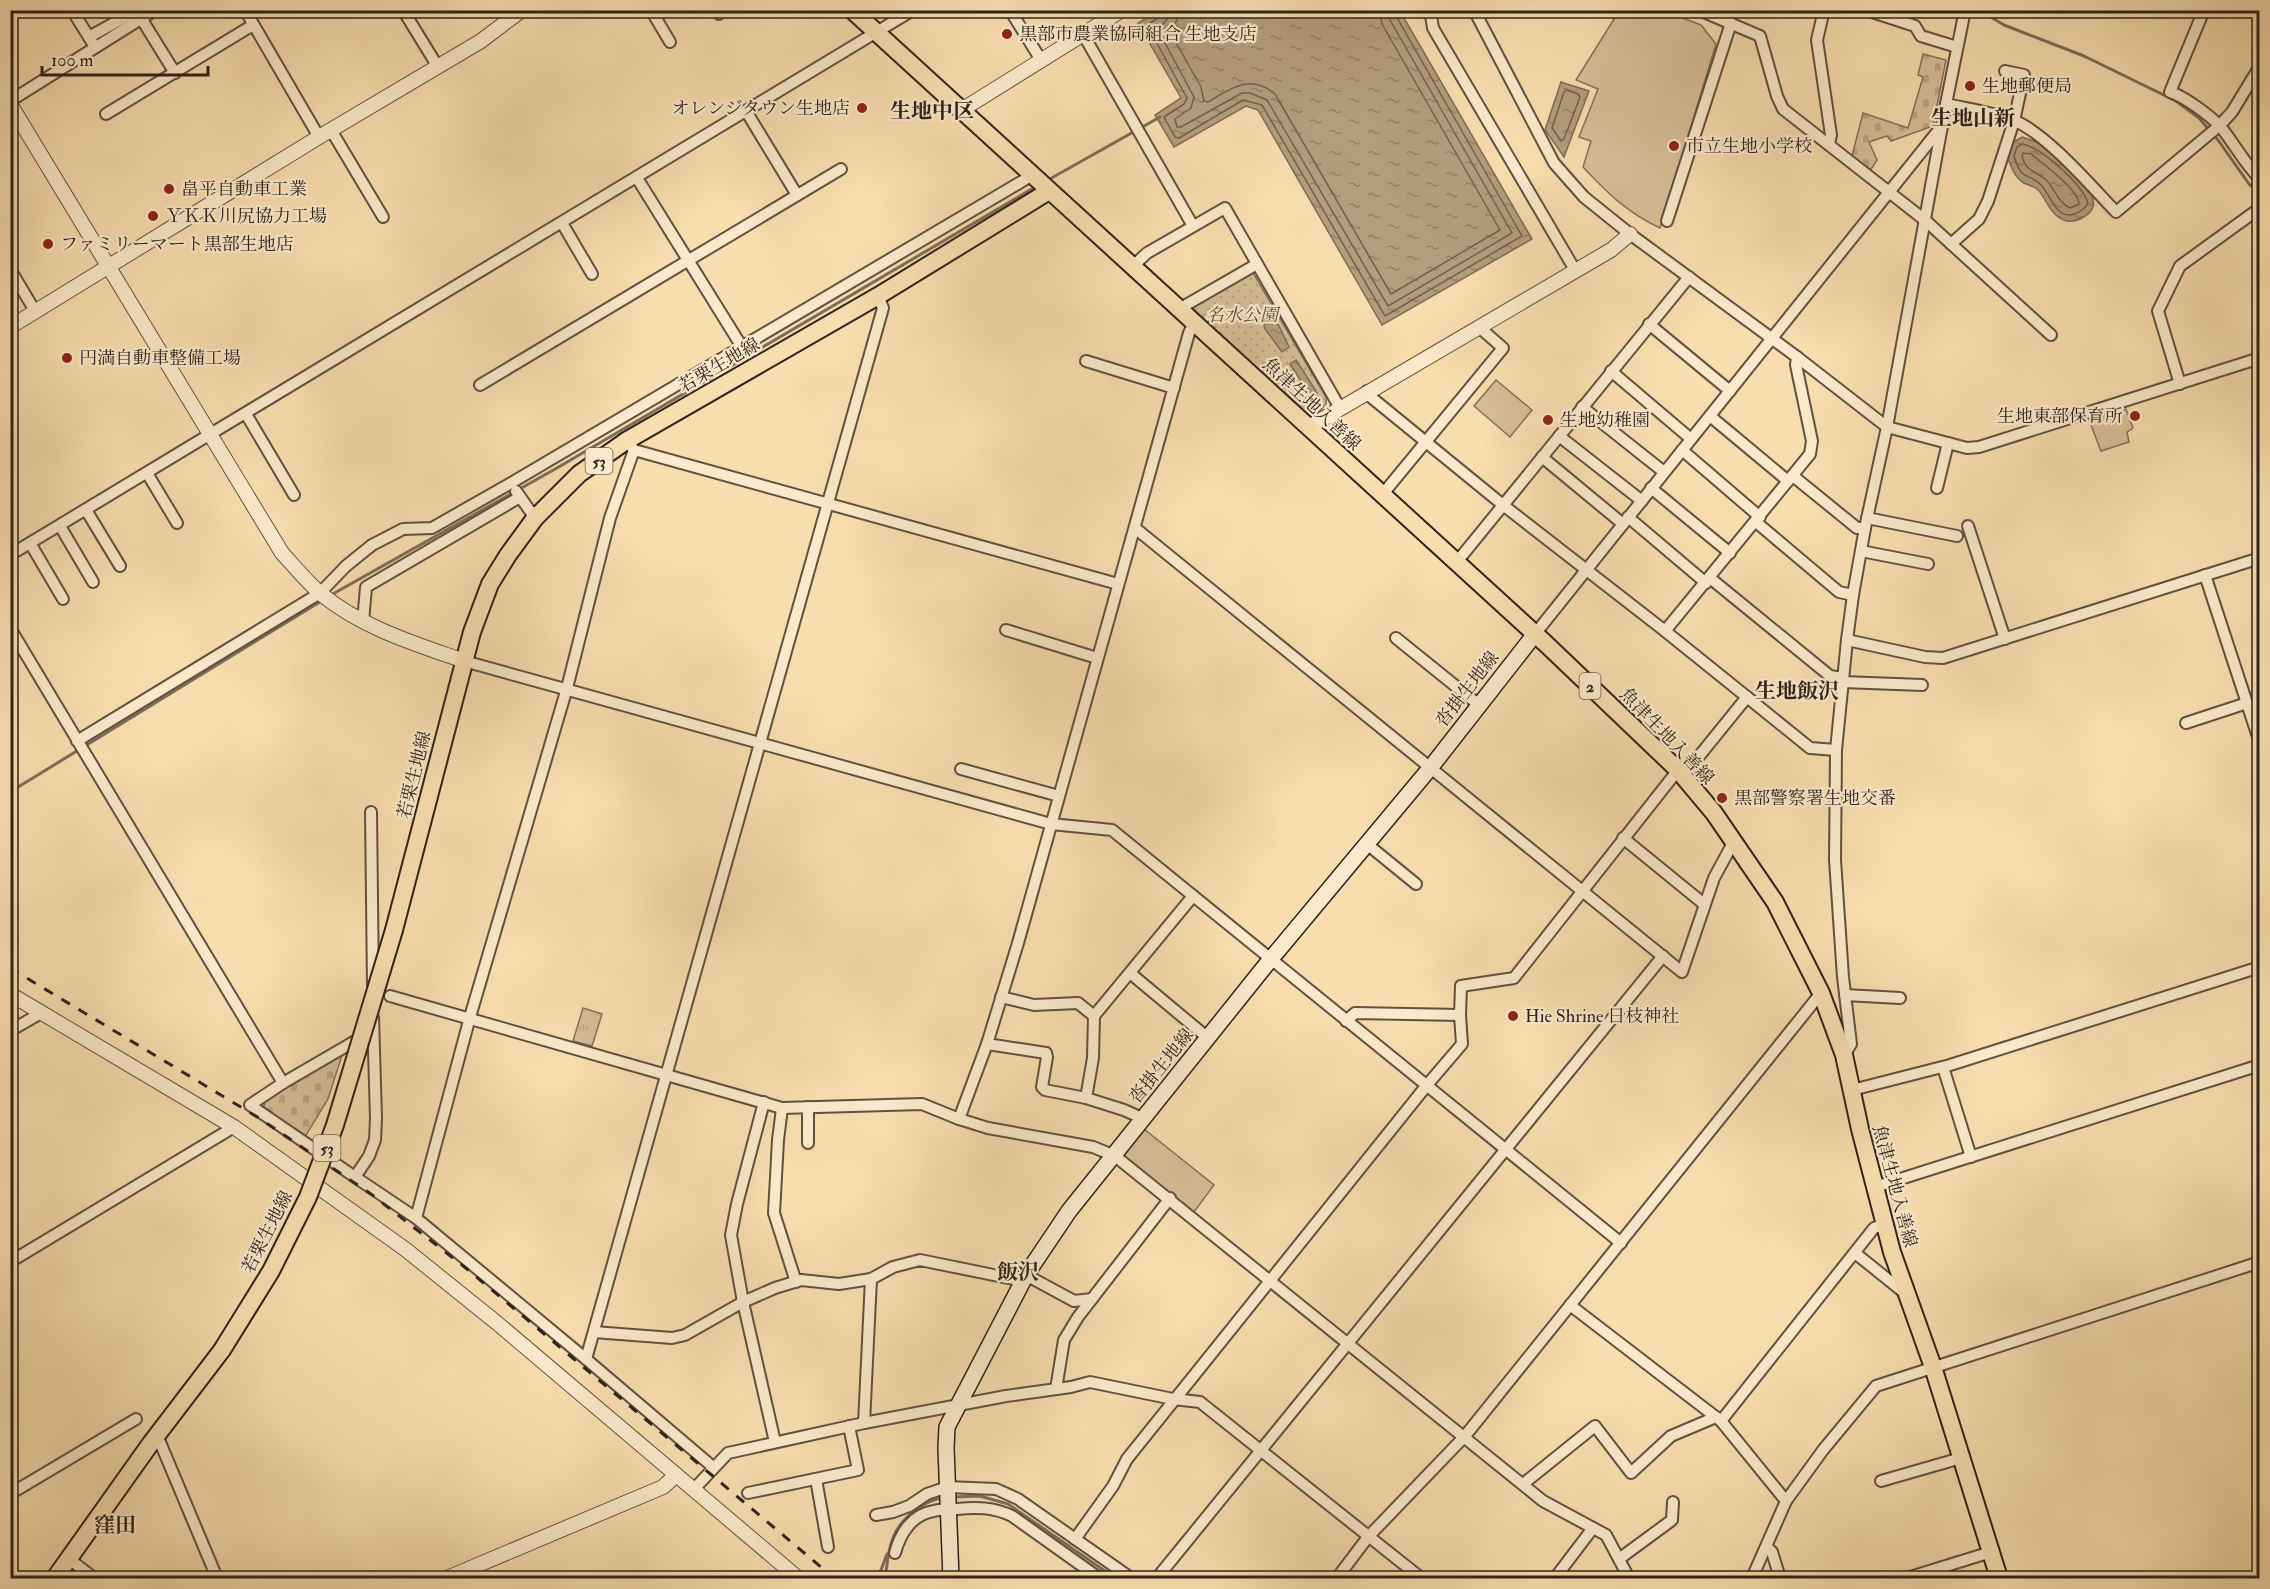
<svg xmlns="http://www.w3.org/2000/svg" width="2270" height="1589" viewBox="0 0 2270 1589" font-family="'IM FELL Double Pica','Noto Serif JP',serif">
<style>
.grass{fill:url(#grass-tufts);stroke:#827058;stroke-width:1.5}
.cemetery{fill:url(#cemetery-stones);stroke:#827058;stroke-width:1.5}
.park{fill:url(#park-dots);stroke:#827058;stroke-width:1.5}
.garden{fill:#d6bd95;stroke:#827058;stroke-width:1.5}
.water{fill:url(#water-ripples);stroke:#7e6c56;stroke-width:1.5}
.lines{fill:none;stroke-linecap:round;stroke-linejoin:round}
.shore{stroke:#70604c;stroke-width:1.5}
.stream{stroke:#7e6c56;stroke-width:3}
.minor-casing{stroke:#605140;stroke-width:14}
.tertiary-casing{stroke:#605140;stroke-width:16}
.secondary-casing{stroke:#2e221c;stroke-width:18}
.primary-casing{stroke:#2e221c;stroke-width:20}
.minor{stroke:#fae9ca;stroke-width:10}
.tertiary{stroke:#fae9ca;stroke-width:14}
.secondary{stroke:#fae9ca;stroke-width:15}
.primary{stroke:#f8ddae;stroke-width:16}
.rail{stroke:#2e221c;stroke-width:3;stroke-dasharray:10 10;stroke-linecap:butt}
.primary-bridge-casing{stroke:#2e221c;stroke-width:20;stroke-linecap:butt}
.primary-bridge{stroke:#f8ddae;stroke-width:16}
.poi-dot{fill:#8f2418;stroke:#fae9ca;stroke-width:2}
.labels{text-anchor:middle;stroke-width:4.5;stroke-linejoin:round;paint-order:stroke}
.shield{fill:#fae9ca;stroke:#6b5e50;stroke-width:1.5}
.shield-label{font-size:16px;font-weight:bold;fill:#2e221c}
.poi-label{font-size:18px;fill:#2e221c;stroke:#fae9ca;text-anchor:start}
.park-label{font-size:18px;font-style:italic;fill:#58493a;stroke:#fae9ca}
.street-label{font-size:18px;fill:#2e221c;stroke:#fae9ca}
.quarter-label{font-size:21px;font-weight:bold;fill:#2e221c;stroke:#fae9ca}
</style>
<defs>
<pattern id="grass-tufts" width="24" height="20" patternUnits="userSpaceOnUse" patternTransform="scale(1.5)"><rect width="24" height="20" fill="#d6bd95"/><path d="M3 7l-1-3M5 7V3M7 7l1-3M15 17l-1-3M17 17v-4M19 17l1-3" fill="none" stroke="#b8a280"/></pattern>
<pattern id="cemetery-stones" width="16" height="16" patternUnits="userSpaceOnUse" patternTransform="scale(1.5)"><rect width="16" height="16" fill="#d6bd95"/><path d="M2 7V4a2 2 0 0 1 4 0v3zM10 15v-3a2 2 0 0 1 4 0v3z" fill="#b8a280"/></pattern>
<pattern id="park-dots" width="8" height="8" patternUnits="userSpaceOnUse" patternTransform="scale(1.5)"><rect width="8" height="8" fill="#d6bd95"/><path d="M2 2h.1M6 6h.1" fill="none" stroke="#b8a280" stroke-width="1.8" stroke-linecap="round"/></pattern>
<pattern id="water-ripples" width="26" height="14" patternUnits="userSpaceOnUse" patternTransform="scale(1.5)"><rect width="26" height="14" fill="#b39d7c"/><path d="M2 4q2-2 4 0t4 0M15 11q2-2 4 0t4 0" fill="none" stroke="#928065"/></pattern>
</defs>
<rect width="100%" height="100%" fill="#f8ddae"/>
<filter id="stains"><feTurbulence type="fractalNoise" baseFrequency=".00333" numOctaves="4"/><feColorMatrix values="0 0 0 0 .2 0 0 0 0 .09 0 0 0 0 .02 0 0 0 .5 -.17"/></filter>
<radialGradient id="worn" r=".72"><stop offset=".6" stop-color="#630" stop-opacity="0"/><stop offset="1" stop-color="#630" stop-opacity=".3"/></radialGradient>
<path class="grass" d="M583,1008l19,6 -10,32 -19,-5z"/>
<g class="cemetery">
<path d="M1923,54l23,6 -13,66 -42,15 -4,-5 -18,6 8,18 -7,11 -18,-15 11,-43 45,15 15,-51 -5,-2z"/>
<path d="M342,1055l-14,44 -25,41 -40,-28 2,-12z"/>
</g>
<path class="park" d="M1252,271l74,126v7l-7,8 -15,2 -116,-104z"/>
<g class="garden">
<path d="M1619,11h45l37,14 15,19 -56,184c-32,-15 -53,-35 -77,-61l8,-26 -12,-4 19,-48 -22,-9z"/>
<path d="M1496,380l36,30 -22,27 -36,-31z"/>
<path d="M2126,409l7,19 -6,4 2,10 -28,9 -12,-31z"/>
<path d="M1144,1129l70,56 -20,27 -72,-56z"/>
</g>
<g class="water">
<path d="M1159,11h241l132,228 -150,86 -124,-215 -12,-4 -72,41 -19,-32 26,-17 -43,-75z"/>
<path d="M1561,82l28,9 -25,66 -19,-27z"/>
<path d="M2022,137c5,2 10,3 14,5 10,5 20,15 29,23 13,12 46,39 17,53 -8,4 -15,5 -22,0 -12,-7 -14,-21 -23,-29 -4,-3 -9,-4 -13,-6 -10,-6 -13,-17 -17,-27l5,-13z"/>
<path d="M1272,319l7,7 10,21 -7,5 -17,-23 -1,-6z"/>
<path d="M1296,360l20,31 2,11 -10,5 -7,-26 -11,-17z"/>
</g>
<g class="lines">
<g class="shore">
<path d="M1161,10l-1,7 -12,7v3l39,71 -3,6 -20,13 11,20 4,1 64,-38 19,5 123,211 137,-80 -126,-220v-6"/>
<path d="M1169,10l-2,9 -9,11 36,67 -3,11 -16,11 2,8h4l61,-34h8l17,7 121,206 124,-73 -122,-213 -2,-10"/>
<path d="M1178,10l-1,10 -7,12 31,55 3,14 4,1c22,-13 42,-29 67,-8l116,200 109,-64 -118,-206 -3,-14"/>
<path d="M1567,90l11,4 2,3 -16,42 -3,2 -9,-13 12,-36z"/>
<path d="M2022,144c19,3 60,40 66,59 -3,6 -7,9 -14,11 -18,6 -23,-19 -33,-29 -14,-14 -19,-2 -27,-29l3,-9z"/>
<path d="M2023,153l8,1c11,9 48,36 48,50l-9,4c-13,-6 -15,-21 -25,-29 -12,-10 -17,-6 -23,-22z"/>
</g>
<g class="stream">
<path d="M1979,10l25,15 80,31 92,45 23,17 19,22 31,44 11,9"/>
<path d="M1048,180l112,-63"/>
<path d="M331,595l226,-127 480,-282"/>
<path d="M10,792l313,-192"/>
<path d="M952,1497l28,-1 28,8 107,74"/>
<path d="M873,1578l8,-8 6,-16"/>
<path d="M892,1578l-6,-6c3,-28 7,-46 31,-63 7,-5 16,-10 26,-11"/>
</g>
<defs>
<g id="minor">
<path d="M72,10l20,32"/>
<path d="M136,10l39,63"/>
<path d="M245,10l74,127"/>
<path d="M403,10l35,57"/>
<path d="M548,10h2"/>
<path d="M651,10l19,32"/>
<path d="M717,10l2,4"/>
<path d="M1010,10l31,50"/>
<path d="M1434,10l-3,5 2,13 142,242"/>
<path d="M1474,10l80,153 30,34 46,37 167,123 90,70 80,21 12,-1 281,-89"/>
<path d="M1699,10l61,26 17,60 6,13 143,112 125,114"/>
<path d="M1824,10l-7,30 14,95 -2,9"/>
<path d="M1866,10l49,16 6,10 36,11"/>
<path d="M2204,10l-34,82c15,5 38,22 50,34 14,17 24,37 40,53"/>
<path d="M1083,34l110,192"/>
<path d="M89,37l47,-26"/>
<path d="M10,101l145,-91"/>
<path d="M1946,104c22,5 46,8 67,16 33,13 78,66 103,92l103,-86 13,-14 28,-46"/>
<path d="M746,111l51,84"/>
<path d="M106,114l147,-89"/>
<path d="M331,130l52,87"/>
<path d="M637,178l105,169"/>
<path d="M1667,221l64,-198"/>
<path d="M562,223l30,51"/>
<path d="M1951,244l28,-25 9,-18 26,-80 10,-46 -19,-4"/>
<path d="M1132,267l15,-14 78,-45 115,200"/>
<path d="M10,269l25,42"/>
<path d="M1179,309l78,-45"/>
<path d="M1649,324l81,67"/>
<path d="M1086,361l88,27"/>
<path d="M1611,371l80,68"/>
<path d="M2180,384l-22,-73 22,-45 80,-58"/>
<path d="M480,385l361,-216"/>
<path d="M1367,391l5,7 131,107 162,126"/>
<path d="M1582,407l82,65"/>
<path d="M246,414l48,81"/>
<path d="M1710,416l78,65"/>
<path d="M1559,436l83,65"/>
<path d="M631,446l3,4 484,134"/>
<path d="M1682,450l78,67"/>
<path d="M1542,457l81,67"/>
<path d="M147,473l30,50"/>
<path d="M1793,476l64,52h8"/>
<path d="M1651,488l79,65"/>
<path d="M1937,488l11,-45"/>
<path d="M516,491l19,27"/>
<path d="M1382,495l121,-147 -24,-21"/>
<path d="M86,510l34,56"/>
<path d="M1628,517l78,66"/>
<path d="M1867,518l90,18"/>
<path d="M1756,522l83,70 14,3"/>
<path d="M60,526l33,56"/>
<path d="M1968,526l37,113"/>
<path d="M1135,528l547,444 32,-94 20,-37"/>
<path d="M30,543l33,56"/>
<path d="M1861,551l67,13"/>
<path d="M10,555l903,-545"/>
<path d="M1456,563l233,-286"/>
<path d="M2205,575l55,168"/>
<path d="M1710,578l120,98 13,2"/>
<path d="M363,622l3,-35 154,-90"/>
<path d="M10,628l273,455"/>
<path d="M1006,630l91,28"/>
<path d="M1535,634l407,-508"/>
<path d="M1396,638l83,67"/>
<path d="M1847,640l78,17 18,1 317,-100"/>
<path d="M464,661l587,163 61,6 509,413"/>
<path d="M1843,682l79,3"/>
<path d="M1747,697l63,51 26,2"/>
<path d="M2186,723l61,-20"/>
<path d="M77,741l243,-148 26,-27 26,-21 31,-16 29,-1 79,-45 520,-307"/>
<path d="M961,769l98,27"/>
<path d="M1683,776l64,-79 -82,-66 145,-177 2,-13 -16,-76 1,-8"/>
<path d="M371,812l2,174"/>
<path d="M1623,838l81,66"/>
<path d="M1367,844l49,40"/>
<path d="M1130,973l78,65"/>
<path d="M1845,995l55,3"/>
<path d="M390,996l392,112 140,-4 37,15 29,9 105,19 22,9 428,345 63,34 23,43"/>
<path d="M1001,997l33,8 44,-2 16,13"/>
<path d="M373,1017l3,101 -1,22 -6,16 -14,21 61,41 170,141 127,108"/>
<path d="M1346,1021l9,-8 105,2"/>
<path d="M10,1031l31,-18"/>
<path d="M987,1044l59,9 1,4 -5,30 3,3 41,8"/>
<path d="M1844,1055l7,-11 -8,-67 -8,-117 1,-110 11,-110 6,-45 12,-67 22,-101 59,-323 19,-94"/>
<path d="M1943,1067l28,90"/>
<path d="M1852,1090l98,-25 310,-98"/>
<path d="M764,1102l-27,102 -6,31 12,67 32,140"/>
<path d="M782,1108l-4,32 -4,73 22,69"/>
<path d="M959,1119l28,-75 31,-101 171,-610 5,-10"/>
<path d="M1144,1119l-20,-9 -38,-12 7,-40 1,-42 99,-120"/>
<path d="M808,1143v-36"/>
<path d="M355,1177l-105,-72 33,-22 79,-46"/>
<path d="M1875,1187l385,-122"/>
<path d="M416,1218l54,-201 97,-329 43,-170 24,-68"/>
<path d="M1855,1253l51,41"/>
<path d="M10,1262l224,-135"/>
<path d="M1026,1275l48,26 18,-2"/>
<path d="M1570,1305l151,116 65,80"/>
<path d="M594,1332l78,6 13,-3 58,-33 32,-14 26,-8 38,4 32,-5 22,-12 27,-7 103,21"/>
<path d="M586,1359l297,-1051 -5,-12"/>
<path d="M1056,1389l8,-49 14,-23 92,-119"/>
<path d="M1721,1421l153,-193 11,-4"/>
<path d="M864,1423l7,-144"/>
<path d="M157,1435l60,143"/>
<path d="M816,1479l12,68"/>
<path d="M1881,1481l80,-23"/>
<path d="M1523,1484l72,-58 36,47 40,-37 45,-19"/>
<path d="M694,1489l34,-36 136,-30 142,-27 65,-9 19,-5 83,17 27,3 221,176"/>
<path d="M748,1493l110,-23 -9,-44"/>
<path d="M10,1494l126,-75"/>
<path d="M876,1515l17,-3 16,-6 18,-12 20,-7 49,2 22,10 113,79"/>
<path d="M1075,1539l38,-53 14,-27 300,-374 35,-41 -2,-29 1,-29 53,-8 164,-208"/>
<path d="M1767,1547l5,5 8,26"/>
<path d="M895,1553c5,-19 17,-39 39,-42 7,-2 15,-1 23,-2 20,-2 36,-2 55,7l87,62"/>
<path d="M69,1559l25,19"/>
<path d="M1619,1559l53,-39 1,-18"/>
<path d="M475,1567l5,11"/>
<path d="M10,1573l4,5"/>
<path d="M1157,1578l506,-622"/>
<path d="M1337,1578l31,-41 97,-101 356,-443"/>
<path d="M1555,1578l38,-50"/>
<path d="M1752,1578l34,-77 37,-51 53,-64 384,-124"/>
<path d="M1907,1578l84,-26"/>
</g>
<g id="tertiary">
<path d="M10,104l272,449c12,13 25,29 39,41 42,34 92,49 143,67"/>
<path d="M960,111l162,-101"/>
<path d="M10,327l309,-190 162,-96 41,-31"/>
<path d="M1309,427l302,-177 19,-16"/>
<path d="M10,994l224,133 171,122 92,74 301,255"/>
<path d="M447,1578l216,-91 13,-12"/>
</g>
<path id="secondary" d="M951,1578l-5,-130 1,-21 79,-152 43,-64 201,-251 161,-193 104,-133"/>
<g id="primary">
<path d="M852,10l693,633 133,127 36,43 61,89 46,91 23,62 16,74 32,123 41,115 66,211"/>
<path d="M394,930l78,-298 18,-48 18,-29 27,-37 44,-44 47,-33 252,-145 171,-105"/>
<path d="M55,1578l96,-135 71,-93"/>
</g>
</defs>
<use href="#minor" class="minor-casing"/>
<use href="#tertiary" class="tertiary-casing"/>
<use href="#secondary" class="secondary-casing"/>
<use href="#primary" class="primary-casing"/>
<use href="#minor" class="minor"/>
<use href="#tertiary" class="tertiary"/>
<use href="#secondary" class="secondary"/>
<use href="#primary" class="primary"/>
<path class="rail" d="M10,968l249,150 112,76 96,75 367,309"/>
<defs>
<path id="primary-bridge" d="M222,1350l49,-79 37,-74 27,-72 59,-195"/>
</defs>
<use href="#primary-bridge" class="primary-bridge-casing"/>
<use href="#primary-bridge" class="primary-bridge"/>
</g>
<g class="poi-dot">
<circle cx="1007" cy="34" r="6"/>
<circle cx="1970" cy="86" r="6"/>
<circle cx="862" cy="108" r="6"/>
<circle cx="1674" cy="146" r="6"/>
<circle cx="169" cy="189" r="6"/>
<circle cx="153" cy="216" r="6"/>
<circle cx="48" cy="244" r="6"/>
<circle cx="67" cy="358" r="6"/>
<circle cx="2135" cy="416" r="6"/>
<circle cx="1548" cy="420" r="6"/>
<circle cx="1722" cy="798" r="6"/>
<circle cx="1513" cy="1016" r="6"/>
</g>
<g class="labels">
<g class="shield">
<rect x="585.5" y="448" width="27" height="26" rx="4.5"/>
<rect x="1579.5" y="673" width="21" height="26" rx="4.5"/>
<rect x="313.5" y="1135" width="27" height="26" rx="4.5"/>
</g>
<g class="shield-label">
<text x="599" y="467">53</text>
<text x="1590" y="692">2</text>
<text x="327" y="1154">53</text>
</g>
<g class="poi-label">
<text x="1019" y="40">黒部市農業協同組合 生地支店</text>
<text x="1982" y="92">生地郵便局</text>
<text x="850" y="114" text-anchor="end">オレンジタウン生地店</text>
<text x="1686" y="152">市立生地小学校</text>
<text x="181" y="195">畠平自動車工業</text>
<text x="165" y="222">ＹＫＫ川尻協力工場</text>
<text x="60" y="250">ファミリーマート黒部生地店</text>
<text x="79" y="364">円満自動車整備工場</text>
<text x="2123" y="422" text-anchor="end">生地東部保育所</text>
<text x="1560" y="426">生地幼稚園</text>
<text x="1734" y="804">黒部警察署生地交番</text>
<text x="1525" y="1022">Hie Shrine 日枝神社</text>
</g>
<g class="park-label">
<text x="1242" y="321">名水公園</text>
</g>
<g class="street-label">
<text transform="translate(719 365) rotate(-30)" y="6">若栗生地線</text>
<text transform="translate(1312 404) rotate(43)" y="6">魚津生地入善線</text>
<text transform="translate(1467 689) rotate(-52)" y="6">沓掛生地線</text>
<text transform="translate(1667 736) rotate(46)" y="6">魚津生地入善線</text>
<text transform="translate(414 775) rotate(-76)" y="6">若栗生地線</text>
<text transform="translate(1161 1066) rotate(-51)" y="6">沓掛生地線</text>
<text transform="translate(1895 1186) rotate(75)" y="6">魚津生地入善線</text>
<text transform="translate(267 1232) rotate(-63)" y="6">若栗生地線</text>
</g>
<g class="quarter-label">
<text x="932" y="118">生地中区</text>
<text x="1973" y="125">生地山新</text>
<text x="1797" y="698">生地飯沢</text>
<text x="1018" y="1279">飯沢</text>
<text x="115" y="1532">窪田</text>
</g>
</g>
<rect width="2270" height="1589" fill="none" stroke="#f8ddae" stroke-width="36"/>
<rect x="12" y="12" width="2246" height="1565" fill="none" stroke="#2e221c" stroke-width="3"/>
<rect x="18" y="18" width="2234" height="1553" fill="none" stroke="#2e221c" stroke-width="1.5"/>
<path d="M42 66v9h166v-9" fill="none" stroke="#2e221c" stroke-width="3"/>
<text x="51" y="66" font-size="18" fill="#2e221c" stroke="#fae9ca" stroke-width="4.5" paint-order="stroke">100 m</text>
<rect width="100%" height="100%" filter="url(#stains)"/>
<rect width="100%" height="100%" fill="url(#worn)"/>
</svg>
